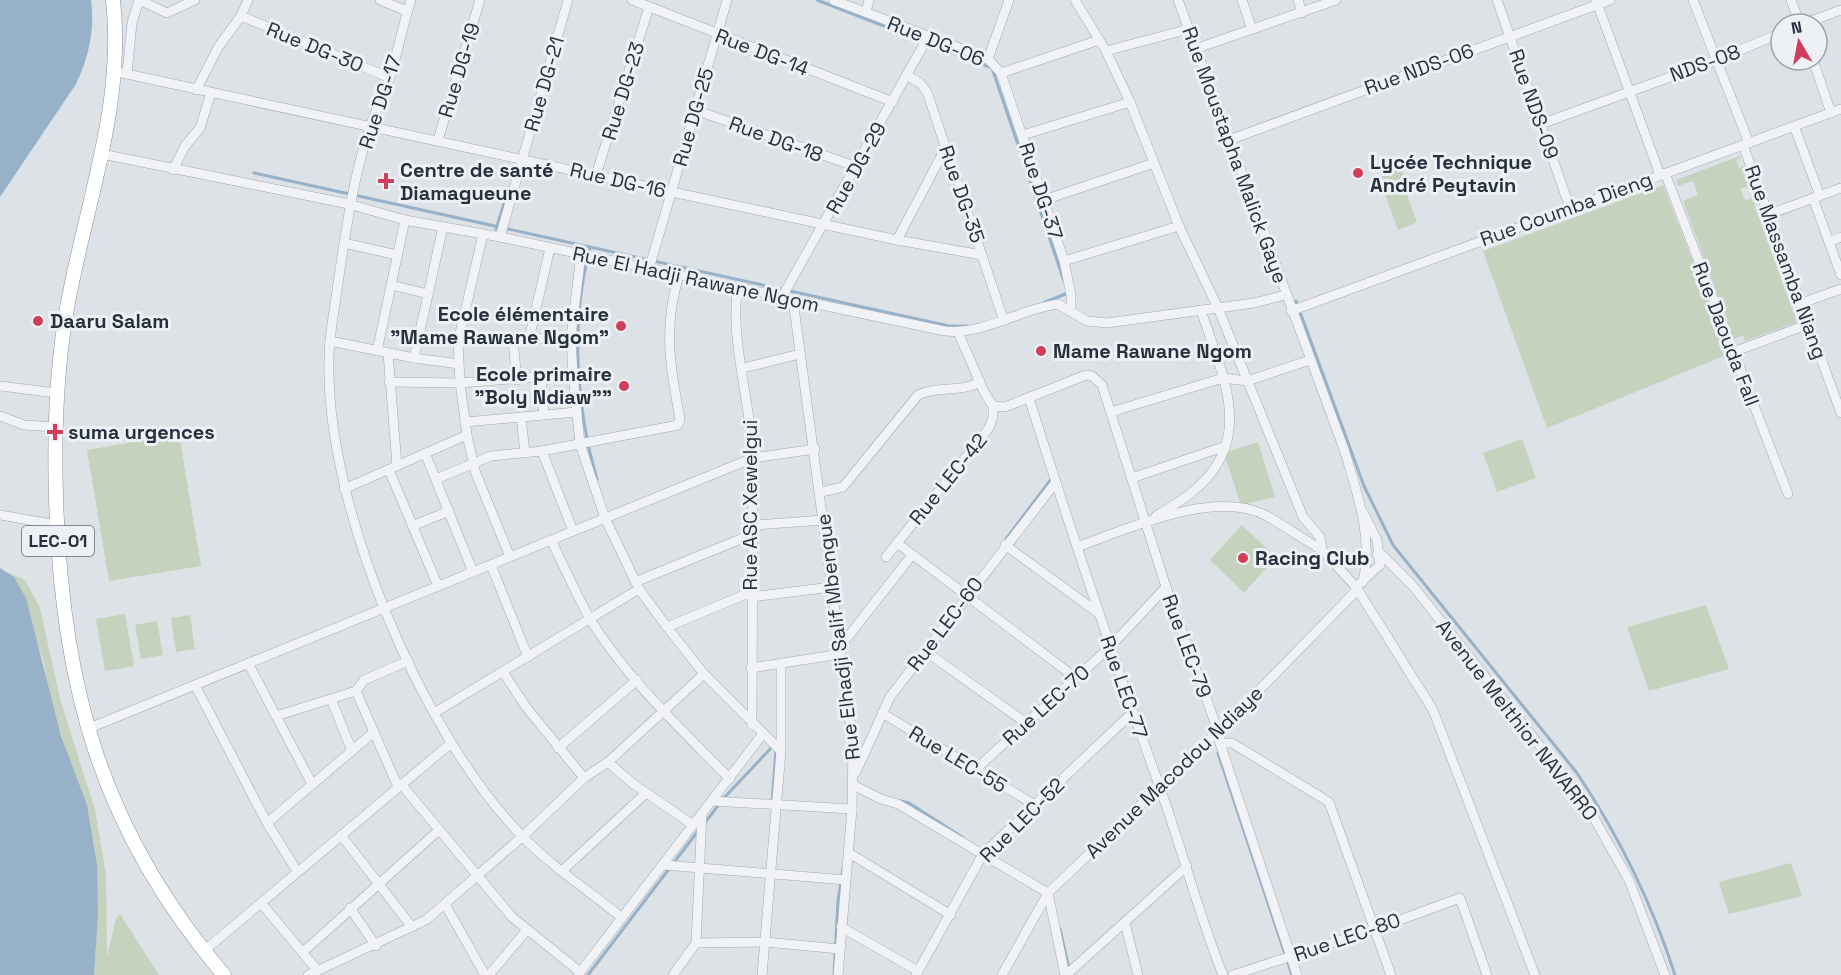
<svg xmlns="http://www.w3.org/2000/svg" width="1841" height="975" viewBox="0 0 1841 975" font-family="'Space Grotesk',sans-serif">
<style>
.green{fill:#c4d2be}
.water{fill:#97b1c9}
.lines{fill:none;stroke-linecap:round;stroke-linejoin:round}
.stream{stroke:#97b1c9;stroke-width:3}
.minor-casing{stroke:#a2a9b1;stroke-width:10}
.highway-casing{stroke:#84909e;stroke-width:15}
.minor{stroke:#f0f2f6;stroke-width:9}
.highway{stroke:#fff;stroke-width:14}
.poi-dot{fill:#d13e5b;stroke:#edf1f5;stroke-width:2}
.labels{text-anchor:middle;stroke-width:6;stroke-linejoin:round;paint-order:stroke}
.shield{fill:#edf1f5;stroke:#626a75;stroke-width:1.5}
.shield-label{font-size:18px;font-weight:bold;fill:#26303e}
.street-label{font-size:20px;fill:#26303e;stroke:#edf1f5}
.poi-label{font-size:20px;font-weight:bold;fill:#26303e;stroke:#edf1f5;text-anchor:start}
</style>
<rect width="100%" height="100%" fill="#dde2e7"/>
<g class="green">
<path d="M1740,156l1,2 -5,2 3,8 5,-2 7,19 -11,4 5,11 7,-2 45,124 -52,19 -2,-6 -9,4 -51,-138 15,-6 -5,-14 -15,5 -2,-6z"/>
<path d="M1401,167l6,18 -3,2 13,35 -19,8 -13,-36 5,-2 -10,3 -7,-18z"/>
<path d="M1663,185l66,169 -182,74 -64,-177z"/>
<path d="M179,434l22,132 -92,15 -22,-131z"/>
<path d="M1522,439l14,39 -39,14 -14,-39z"/>
<path d="M1258,442l17,55 -34,8 -17,-52z"/>
<path d="M1242,525l34,32 -32,36 -34,-33z"/>
<path d="M5,571l20,9 15,28 20,91 35,111 11,65 1,82 9,-39 4,-4 39,61h-65l4,-59 -4,-72 -44,-147 -7,-38 -29,-82z"/>
<path d="M1706,605l23,64 -80,22 -22,-64z"/>
<path d="M125,614l9,52 -29,5 -9,-52z"/>
<path d="M190,615l5,34 -19,3 -5,-34z"/>
<path d="M157,621l6,34 -22,4 -6,-34z"/>
<path d="M1791,863l11,33 -73,18 -10,-32z"/>
</g>
<g class="water">
<path d="M0,0h91c4,29 -2,57 -15,84l-76,113z"/>
<path d="M0,568l14,9 12,21 35,138 26,69 10,60 1,51 -4,59h-94z"/>
</g>
<g class="lines">
<g class="stream">
<path d="M817,0l175,68 72,213"/>
<path d="M254,173c231,53 463,103 695,153h18"/>
<path d="M496,229l13,-41"/>
<path d="M590,248c-20,74 -14,159 7,232"/>
<path d="M1296,301l68,185 29,59 184,228c42,63 75,130 98,202"/>
<path d="M1045,302l23,-9"/>
<path d="M1006,539l46,-61"/>
<path d="M1218,753l74,222"/>
<path d="M900,801l9,2 53,34"/>
<path d="M772,803l4,-54"/>
<path d="M704,824l19,-25 50,-53"/>
<path d="M1060,929l9,40"/>
<path d="M588,975l110,-144"/>
<path d="M834,975l4,-74 5,-33"/>
</g>
<defs>
<g id="minor">
<path d="M139,0l28,13 28,-13"/>
<path d="M380,0l27,11"/>
<path d="M411,0c-8,25 -13,50 -20,74 -6,18 -15,35 -21,53 -17,51 -24,103 -32,156 -3,25 -9,51 -9,76 -4,145 92,374 193,477 29,30 67,55 99,81"/>
<path d="M632,0l261,102"/>
<path d="M833,0l148,56 7,3 13,14 63,188 7,34v16"/>
<path d="M1075,0l31,51 24,51 49,124 39,82 85,209 17,20 2,13 34,37 77,123 102,265"/>
<path d="M1178,0l167,452c13,44 28,85 18,130"/>
<path d="M1242,0l10,29"/>
<path d="M1298,0l4,13"/>
<path d="M1497,0l73,208"/>
<path d="M1596,0l64,175"/>
<path d="M1693,0l56,143"/>
<path d="M1791,0l9,24"/>
<path d="M866,12l3,-12"/>
<path d="M241,16l149,62"/>
<path d="M1803,24l38,-14"/>
<path d="M1195,49l141,-49"/>
<path d="M1106,51l83,-22"/>
<path d="M988,59l21,-59"/>
<path d="M1813,60l18,53"/>
<path d="M113,71l559,121 225,48 85,15"/>
<path d="M1001,73l98,-33"/>
<path d="M127,74l5,-51 7,-23"/>
<path d="M908,76l12,7 7,9 77,229"/>
<path d="M196,90l23,-44 22,-30 7,-16"/>
<path d="M695,110l162,57"/>
<path d="M1541,124l176,-64 64,-27"/>
<path d="M1794,126l26,70"/>
<path d="M1023,135l107,-33"/>
<path d="M438,140l42,-140"/>
<path d="M1229,140l381,-140"/>
<path d="M1743,145l98,268"/>
<path d="M102,154l247,50 56,16 95,17 445,94c41,4 73,-22 113,-27l29,17 20,2 147,-20 31,-8"/>
<path d="M173,170l12,-24 15,-18 11,-35"/>
<path d="M1665,173l123,321"/>
<path d="M596,175l53,-168"/>
<path d="M1813,198l28,77"/>
<path d="M1044,200l110,-37"/>
<path d="M1770,214l71,-26"/>
<path d="M483,234l-25,108 2,41 7,52 8,36 35,86"/>
<path d="M500,237l68,-237"/>
<path d="M897,240l49,-93"/>
<path d="M1829,242l12,-5"/>
<path d="M344,243l53,12"/>
<path d="M581,254l-10,83 2,37 7,70 25,74 34,71 28,38 37,47 77,77"/>
<path d="M1064,261l115,-35"/>
<path d="M649,269l78,-269"/>
<path d="M391,285l37,9"/>
<path d="M738,287c-9,50 13,117 15,171l-1,267"/>
<path d="M782,297l146,-260"/>
<path d="M793,300l60,444 -1,65 -14,166"/>
<path d="M1802,303l39,-14"/>
<path d="M1291,311l550,-202"/>
<path d="M958,332l26,60 9,14"/>
<path d="M529,339l21,-91"/>
<path d="M330,341l84,17 45,6"/>
<path d="M513,341l4,39"/>
<path d="M458,342l113,-5"/>
<path d="M377,351l28,-131"/>
<path d="M1733,352l76,-28"/>
<path d="M388,353l9,113"/>
<path d="M414,358l29,-131"/>
<path d="M743,368l57,-14"/>
<path d="M541,378l3,37"/>
<path d="M389,382l71,1 113,-9"/>
<path d="M0,386l56,7"/>
<path d="M1029,398c41,130 84,259 130,387 23,63 39,128 64,190"/>
<path d="M993,406l12,1 81,-32 6,1 10,9 64,202 52,144 2,12 77,232"/>
<path d="M1111,412l112,-34 24,3 63,-21"/>
<path d="M0,416l24,9 31,2"/>
<path d="M521,417l4,36"/>
<path d="M465,422l112,-10"/>
<path d="M542,451l31,80"/>
<path d="M425,453l48,119"/>
<path d="M389,470l49,116"/>
<path d="M1132,478l94,-32"/>
<path d="M436,479l55,-23 51,-5 136,-26 2,-6c-10,-52 -17,-92 -1,-144"/>
<path d="M344,489l123,-54"/>
<path d="M821,492l22,-5 75,-92c20,-10 42,-2 62,-13"/>
<path d="M0,515l57,10"/>
<path d="M1156,516c11,-7 24,-14 35,-23 67,-53 31,-117 10,-183"/>
<path d="M754,525l70,-5"/>
<path d="M412,526l37,-15"/>
<path d="M551,540c13,26 25,54 39,79 37,60 91,110 140,160"/>
<path d="M897,543l179,135"/>
<path d="M1005,545l92,67"/>
<path d="M1077,547c50,-18 139,-59 190,-31 18,10 36,23 55,34"/>
<path d="M1377,554h4l32,32 173,218 43,76 36,95"/>
<path d="M886,557l103,-129 4,-11v-11"/>
<path d="M491,565l37,92"/>
<path d="M635,582l118,-48"/>
<path d="M751,597l81,-10"/>
<path d="M667,627l84,-35"/>
<path d="M840,647l72,-92"/>
<path d="M925,651l101,72"/>
<path d="M248,663l64,121"/>
<path d="M751,668l90,-14"/>
<path d="M503,672l23,35 58,71"/>
<path d="M195,685l72,138 30,48"/>
<path d="M356,691l42,96"/>
<path d="M331,699l21,52"/>
<path d="M434,713l205,-124"/>
<path d="M882,713l153,92"/>
<path d="M276,716l80,-25 8,-11 44,-19"/>
<path d="M87,729l666,-271 62,-9"/>
<path d="M1220,743h12l97,59 62,173"/>
<path d="M558,748l79,-68"/>
<path d="M608,762l24,21 61,42"/>
<path d="M976,769l134,-122 56,-60"/>
<path d="M856,772l34,-75 166,-215"/>
<path d="M401,784l111,133 68,55"/>
<path d="M853,785l28,14 17,5 150,89 17,82"/>
<path d="M712,801l140,8"/>
<path d="M267,823l107,-91"/>
<path d="M341,835l71,92"/>
<path d="M849,853l102,62"/>
<path d="M664,865l182,15"/>
<path d="M563,870l83,-77"/>
<path d="M261,903l57,68"/>
<path d="M446,906l39,69"/>
<path d="M350,908l26,38"/>
<path d="M1125,923l13,52"/>
<path d="M841,927l77,44"/>
<path d="M696,943l69,-1 75,7"/>
<path d="M204,951l246,-207"/>
<path d="M303,952l136,-122"/>
<path d="M308,975l118,-55 96,-83 62,-59 24,-16 96,-88"/>
<path d="M489,975l37,-44"/>
<path d="M578,975l184,-240"/>
<path d="M673,975l23,-32 6,-129"/>
<path d="M762,975l19,-224v-88"/>
<path d="M916,975l67,-121 149,-141"/>
<path d="M1002,975l46,-82 184,-175 123,-126 1,-5 24,-22 -3,-25 -14,-28"/>
<path d="M1066,975l121,-109"/>
<path d="M1233,975l142,-46 85,-31 27,77"/>
</g>
<path id="highway" d="M113,0c12,105 -28,206 -46,308 -11,63 -13,126 -11,189 5,187 45,334 168,478"/>
</defs>
<use href="#minor" class="minor-casing"/>
<use href="#highway" class="highway-casing"/>
<use href="#minor" class="minor"/>
<use href="#highway" class="highway"/>
</g>
<g class="poi-dot">
<circle cx="1358" cy="173" r="6"/>
<path d="M383 172h6v6h6v6h-6v6h-6v-6h-6v-6h6z"/>
<circle cx="38" cy="321" r="6"/>
<circle cx="621" cy="326" r="6"/>
<circle cx="1041" cy="351" r="6"/>
<circle cx="624" cy="386" r="6"/>
<path d="M52 423h6v6h6v6h-6v6h-6v-6h-6v-6h6z"/>
<circle cx="1243" cy="558" r="6"/>
</g>
<g class="labels">
<rect class="shield" x="22" y="526" width="72" height="30" rx="4.5"/>
<g class="shield-label">
<text x="58" y="547">LEC-01</text>
</g>
<g class="street-label">
<text transform="translate(936 41) rotate(22)" y="7">Rue DG-06</text>
<text transform="translate(315 47) rotate(22)" y="7">Rue DG-30</text>
<text transform="translate(762 52) rotate(21)" y="7">Rue DG-14</text>
<text transform="translate(1705 63) rotate(-20)" y="7">NDS-08</text>
<text transform="translate(1419 69) rotate(-20)" y="7">Rue NDS-06</text>
<text transform="translate(459 70) rotate(-73)" y="7">Rue DG-19</text>
<text transform="translate(544 84) rotate(-74)" y="7">Rue DG-21</text>
<text transform="translate(623 91) rotate(-73)" y="7">Rue DG-23</text>
<text transform="translate(380 102) rotate(-72)" y="7">Rue DG-17</text>
<text transform="translate(1534 104) rotate(71)" y="7">Rue NDS-09</text>
<text transform="translate(693 117) rotate(-74)" y="7">Rue DG-25</text>
<text transform="translate(776 139) rotate(20)" y="7">Rue DG-18</text>
<text transform="translate(1235 155) rotate(70)" y="7">Rue Moustapha Malick Gaye</text>
<text transform="translate(856 168) rotate(-61)" y="7">Rue DG-29</text>
<text transform="translate(618 180) rotate(13)" y="7">Rue DG-16</text>
<text transform="translate(1041 191) rotate(72)" y="7">Rue DG-37</text>
<text transform="translate(962 194) rotate(71)" y="7">Rue DG-35</text>
<text transform="translate(1566 209) rotate(-20)" y="7">Rue Coumba Dieng</text>
<text transform="translate(1786 262) rotate(70)" y="7">Rue Massamba Niang</text>
<text transform="translate(696 279) rotate(12)" y="7">Rue El Hadji Rawane Ngom</text>
<text transform="translate(1726 334) rotate(69)" y="7">Rue Daouda Fall</text>
<text transform="translate(948 479) rotate(-51)" y="7">Rue LEC-42</text>
<text transform="translate(750 505) rotate(-90)" y="7">Rue ASC Xewelgui</text>
<text transform="translate(945 624) rotate(-53)" y="7">Rue LEC-60</text>
<text transform="translate(838 637) rotate(-97)" y="7">Rue Elhadji Salif Mbengue</text>
<text transform="translate(1187 646) rotate(70)" y="7">Rue LEC-79</text>
<text transform="translate(1124 687) rotate(71)" y="7">Rue LEC-77</text>
<text transform="translate(1046 705) rotate(-42)" y="7">Rue LEC-70</text>
<text transform="translate(1517 720) rotate(52)" y="7">Avenue Melthior NAVARRO</text>
<text transform="translate(958 759) rotate(31)" y="7">Rue LEC-55</text>
<text transform="translate(1174 772) rotate(-44)" y="7">Avenue Macodou Ndiaye</text>
<text transform="translate(1022 820) rotate(-45)" y="7">Rue LEC-52</text>
<text transform="translate(1347 937) rotate(-19)" y="7">Rue LEC-80</text>
</g>
<g class="poi-label">
<text x="1370" y="169">Lycée Technique<tspan x="1370" dy="23">André Peytavin</tspan></text>
<text x="400" y="177">Centre de santé<tspan x="400" dy="23">Diamagueune</tspan></text>
<text x="609" y="321" text-anchor="end">Ecole élémentaire<tspan x="609" dy="23">"Mame Rawane Ngom"</tspan></text>
<text x="50" y="328">Daaru Salam</text>
<text x="1053" y="358">Mame Rawane Ngom</text>
<text x="612" y="381" text-anchor="end">Ecole primaire<tspan x="612" dy="23">"Boly Ndiaw""</tspan></text>
<text x="68" y="439">suma urgences</text>
<text x="1255" y="565">Racing Club</text>
</g>
</g>
<g transform="translate(1799 42) rotate(350)"><circle r="28" fill="#edf1f5" stroke="#9da4ac" stroke-width="1.5"/>
<path d="M0-4.5L10 22L0 15L-10 22Z" fill="#d13e5b"/>
<text y="-9" font-size="16" font-weight="bold" text-anchor="middle" fill="#26303e">N</text>
</g>
</svg>
